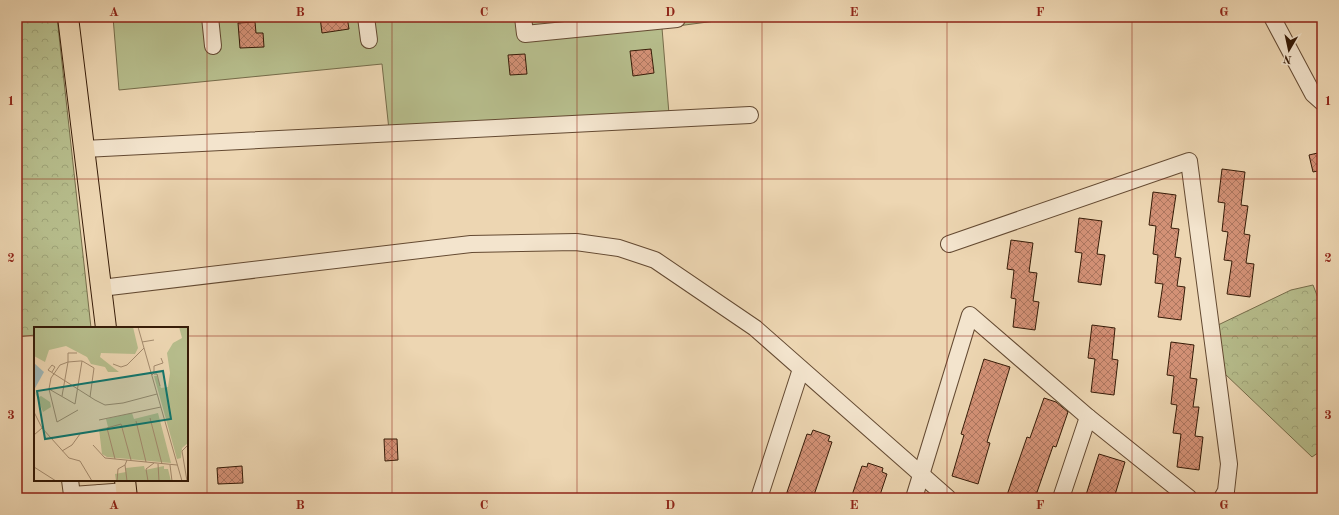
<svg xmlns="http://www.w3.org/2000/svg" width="1339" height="515" viewBox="0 0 1339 515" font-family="'Old Standard TT',serif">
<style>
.forest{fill:url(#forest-crowns);stroke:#766c4a}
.green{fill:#b7be8d;stroke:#766c4a}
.building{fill:url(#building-cross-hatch);stroke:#361b07}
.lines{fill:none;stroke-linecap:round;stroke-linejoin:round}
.minor-casing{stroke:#644a32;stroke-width:18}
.major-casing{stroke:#361b07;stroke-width:22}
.minor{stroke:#f3e4cd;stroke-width:16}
.major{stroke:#edd6b2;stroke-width:20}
.grid{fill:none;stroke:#8f2418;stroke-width:1;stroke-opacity:0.55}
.inset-road{fill:none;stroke:#a48b6e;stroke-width:1}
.view{fill:#0f766e;fill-opacity:0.15;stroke:#0f766e;stroke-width:2}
.inset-edge{fill:none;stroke:#361b07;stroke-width:2}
.neatline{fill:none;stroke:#8f2418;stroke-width:1.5}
.grid-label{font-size:13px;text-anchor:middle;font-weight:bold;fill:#8f2418}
</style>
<defs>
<pattern id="forest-crowns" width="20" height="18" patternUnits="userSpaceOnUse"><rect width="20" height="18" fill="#b7be8d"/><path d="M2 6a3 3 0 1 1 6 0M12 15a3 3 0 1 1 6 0" fill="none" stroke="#9ea378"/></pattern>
<pattern id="building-cross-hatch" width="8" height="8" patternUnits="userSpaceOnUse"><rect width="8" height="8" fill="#d39176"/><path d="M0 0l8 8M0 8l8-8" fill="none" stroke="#ac765f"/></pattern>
</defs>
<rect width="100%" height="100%" fill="#edd6b2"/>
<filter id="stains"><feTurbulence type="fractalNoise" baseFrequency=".005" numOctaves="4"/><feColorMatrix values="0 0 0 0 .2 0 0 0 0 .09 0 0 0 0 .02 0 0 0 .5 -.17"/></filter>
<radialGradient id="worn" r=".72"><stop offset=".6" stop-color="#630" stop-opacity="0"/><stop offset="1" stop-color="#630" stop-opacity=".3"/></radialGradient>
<g class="forest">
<path d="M17,17h40l34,311h-56v7l-18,2z"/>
<path d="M1313,285l9,23v142l-10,7 -87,-83 -7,-49 73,-35z"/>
</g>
<path class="green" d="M113,17h633l-84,11 7,86 -280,16 -7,-66 -263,26z"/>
<g class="building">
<path d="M320,17h27l2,12 -27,4z"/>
<path d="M255,22l1,11h7l1,14 -24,1 -2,-25z"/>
<path d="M651,49l3,24 -21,3 -3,-25z"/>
<path d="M525,54l2,20 -17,1 -2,-20z"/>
<path d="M1322,152v18l-9,2 -4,-17z"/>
<path d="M1222,169l23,3 -4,33 7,1 -4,28 6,1 -4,28 8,1 -4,33 -23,-3 5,-33 -8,-1 4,-28 -6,-1 3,-28 -7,-1z"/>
<path d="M1153,192l23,3 -5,33 8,1 -4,28 6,1 -4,28 8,1 -4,33 -23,-3 5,-33 -8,-1 3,-28 -5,-1 3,-28 -7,-1z"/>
<path d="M1079,218l23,3 -5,33 8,1 -4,30 -23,-3 4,-29 -7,-1z"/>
<path d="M1011,240l22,3 -4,29 8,1 -4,28 6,1 -4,28 -22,-3 3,-28 -5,-1 3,-28 -7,-1z"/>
<path d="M1092,325l23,3 -3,31 6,1 -4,35 -23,-3 4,-33 -7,-1z"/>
<path d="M1171,342l23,3 -4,33 7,1 -4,28h6l-4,29 8,1 -4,33 -22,-3 4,-33 -8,-1 4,-28 -6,-1 3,-28 -7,-1z"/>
<path d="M984,359l26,8 -23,75 3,1 -12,41 -26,-8 12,-41 -3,-1z"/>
<path d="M1044,398l12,4 12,10 -12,35 -3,-1 -18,52h-29l21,-61 3,1z"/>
<path d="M813,430l17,6 -2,5 4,1 -19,56h-28l22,-64 4,1z"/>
<path d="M384,439h13l1,21 -13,1z"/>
<path d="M1099,454l26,8 -11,36h-29z"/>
<path d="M868,463l15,5 -1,4 5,2 -8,24h-28l11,-32 5,1z"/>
<path d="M242,466l1,17 -25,1 -1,-16z"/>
</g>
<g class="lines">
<defs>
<g id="minor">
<path d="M210,17l3,29"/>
<path d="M366,17l3,23"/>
<path d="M523,17l2,17 152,-15 -1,-2"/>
<path d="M1272,17l41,77 9,8"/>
<path d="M84,149l666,-34"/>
<path d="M949,244l240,-83 40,303 -3,27 -4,7"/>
<path d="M101,288l370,-44 105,-2 43,6 36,12 100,68 193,170"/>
<path d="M70,480l2,15 28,-2"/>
<path d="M97,498l3,-5 26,-2"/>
<path d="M759,498l42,-129"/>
<path d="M914,498l56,-183 118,102 101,81"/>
<path d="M1061,498l27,-81"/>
</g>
<g id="major">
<path d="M68,17l38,311"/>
<path d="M125,480l2,18"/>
</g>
</defs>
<use href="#minor" class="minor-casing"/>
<use href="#major" class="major-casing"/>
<use href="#minor" class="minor"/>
<use href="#major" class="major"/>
</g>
<path class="grid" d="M207,17v481M392,17v481M577,17v481M762,17v481M947,17v481M1132,17v481M17,179h1305M17,336h18M187,336h1135"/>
<g transform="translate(34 327)">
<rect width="154" height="154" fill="#edd6b2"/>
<path d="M0,0h99l5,21 -3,6 -34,-1 -1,4 19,15h-11l-3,-5 -14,-3 -4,-7 -21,-11 -17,4 -4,12 -11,-6zM145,0h9v116l-6,5 -1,10 -4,1 -23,-83h3l4,12 7,-1 2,-14 -3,-20 6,-10 9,-5zM1,65l4,5 2,-1 9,6 1,5 -8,5z" fill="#b7be8d"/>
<path d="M98,86l2,6 24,-6 13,50 -64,-6 -5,-3 -3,-25 9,-2 -2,-8zM110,139l1,4 19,-4v3h4l3,12h-55l-1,-7 11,-2v-4z" fill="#b7be8d"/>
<path d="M0,36l10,9 -10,18z" fill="#9eb6b7"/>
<path class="inset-road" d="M104,0l44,154M108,15l12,-2M48,34l-7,43 -26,-15 2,-11 9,-13 8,-3 12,-1h2l2,1 10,6 -4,29M34,35v-9h9M79,37l8,3 6,-2 17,-17M18,45l3,-5 -3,-2 -4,5 47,30 10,5 18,-2 34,-9M120,47h3l3,12M118,48l2,-2v-7l9,-3 -2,-5M15,62l8,33 21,-12M28,69l6,-34M0,85l8,16 -8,7M116,91l12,46M65,93l62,-13M102,94l10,41M8,101l27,30 11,3 12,20M59,118l12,13 72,7M28,124l10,-6 8,-11M81,132l-8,-31 14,-4 10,36M93,133l-2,5 2,16M124,137l1,17M136,138l2,16M0,140l22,14M83,154l1,-12 7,-4M114,154l-2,-12 8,-6M153,154l-5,-30 6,-6"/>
<path class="view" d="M129,44l8,48 -126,20 -8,-48z"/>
<rect width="154" height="154" class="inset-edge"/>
</g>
<rect width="1339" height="515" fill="none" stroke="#edd6b2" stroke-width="44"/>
<g transform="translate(1289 50) rotate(189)" stroke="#f3e4cd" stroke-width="3" paint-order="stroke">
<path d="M0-3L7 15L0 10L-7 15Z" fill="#361b07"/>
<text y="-6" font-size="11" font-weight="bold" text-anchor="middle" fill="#361b07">N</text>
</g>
<rect x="22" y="22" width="1295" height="471" class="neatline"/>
<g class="grid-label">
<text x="114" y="16">A</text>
<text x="300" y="16">B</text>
<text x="484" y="16">C</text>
<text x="670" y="16">D</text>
<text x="854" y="16">E</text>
<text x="1040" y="16">F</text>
<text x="1224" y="16">G</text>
<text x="11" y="105">1</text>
<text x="1328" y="105">1</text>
<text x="11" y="262">2</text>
<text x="1328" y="262">2</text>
<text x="11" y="419">3</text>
<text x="1328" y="419">3</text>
<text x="114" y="509">A</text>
<text x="300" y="509">B</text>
<text x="484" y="509">C</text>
<text x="670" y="509">D</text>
<text x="854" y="509">E</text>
<text x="1040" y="509">F</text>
<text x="1224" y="509">G</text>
</g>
<rect width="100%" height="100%" filter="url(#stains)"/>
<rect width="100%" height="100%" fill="url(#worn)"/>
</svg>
